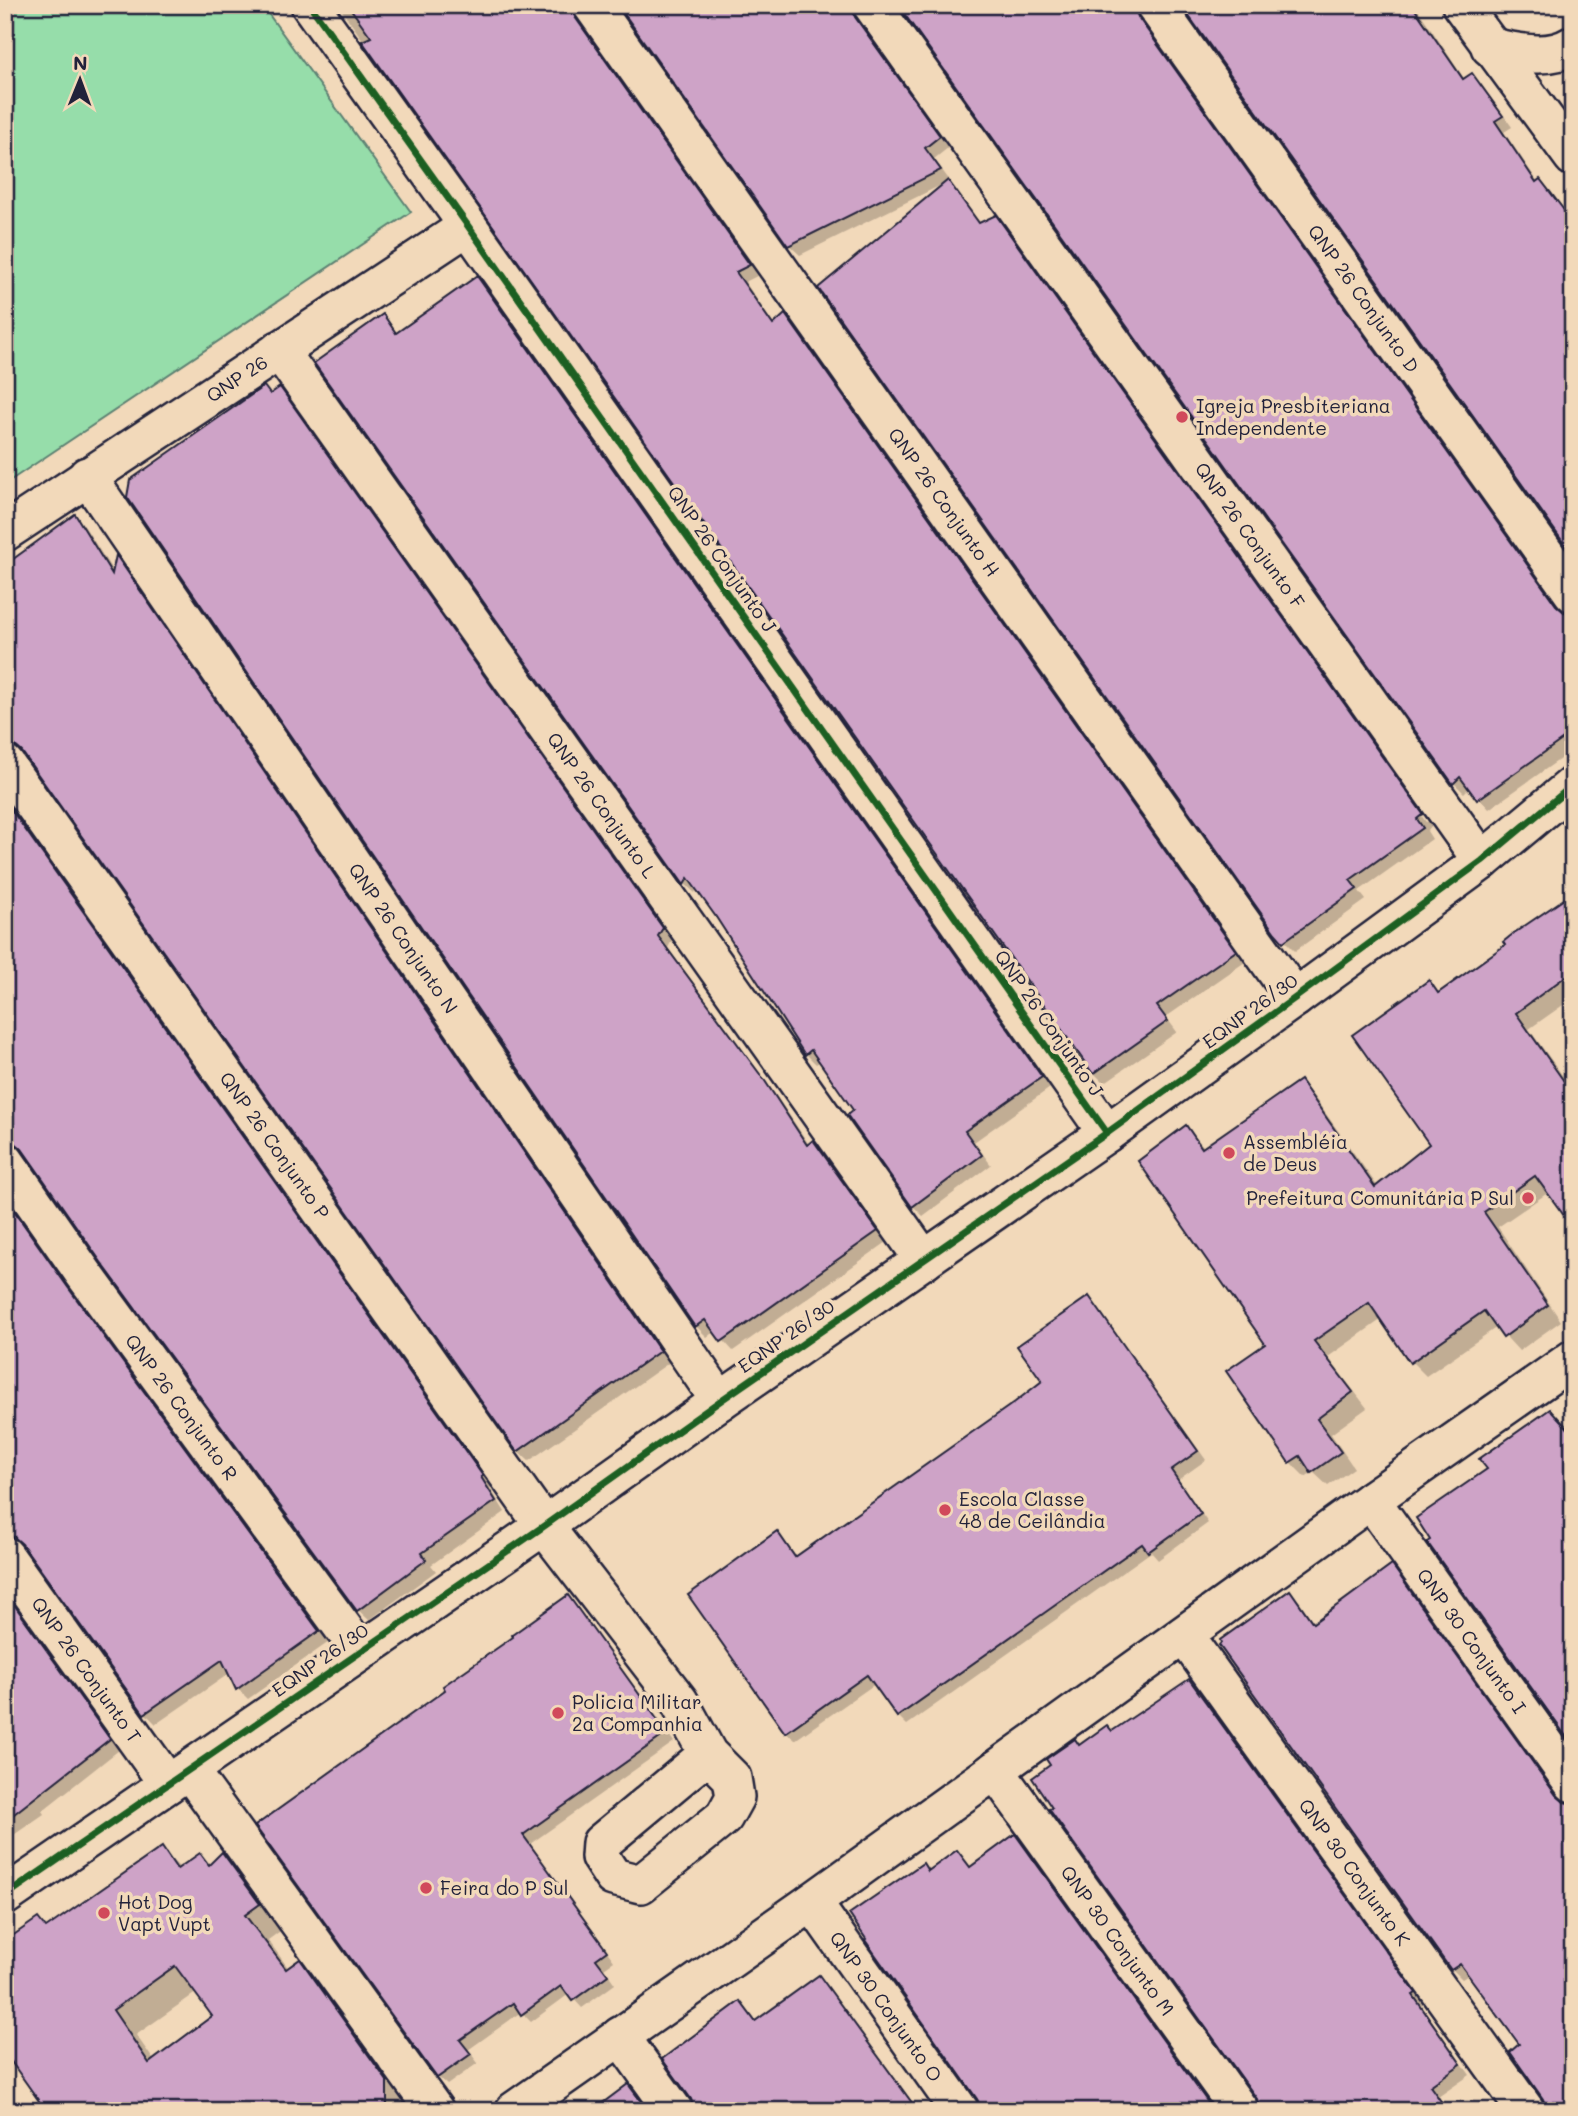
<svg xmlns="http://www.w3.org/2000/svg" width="1578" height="2116" viewBox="0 0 1578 2116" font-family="Mali,sans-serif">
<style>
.green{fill:#96ddaa;stroke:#5c8072;stroke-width:2}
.shadow{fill:#0003;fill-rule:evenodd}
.building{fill:#cea3c7;stroke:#22223b;stroke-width:2;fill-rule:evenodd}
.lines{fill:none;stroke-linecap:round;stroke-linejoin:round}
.minor-casing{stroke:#22223b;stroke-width:42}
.minor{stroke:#f2d9ba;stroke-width:37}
.cycleway-casing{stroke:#f2d9ba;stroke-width:11}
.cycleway{stroke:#1b5e20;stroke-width:7}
.poi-dot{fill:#d1495b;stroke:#f2d9ba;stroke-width:2.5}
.labels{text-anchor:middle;stroke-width:7;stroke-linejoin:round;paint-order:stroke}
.street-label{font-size:19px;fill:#22223b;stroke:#f2d9ba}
.poi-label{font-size:19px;fill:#22223b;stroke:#f2d9ba;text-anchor:start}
</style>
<rect width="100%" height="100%" fill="#f2d9ba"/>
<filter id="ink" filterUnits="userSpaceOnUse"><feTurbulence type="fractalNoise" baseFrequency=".0143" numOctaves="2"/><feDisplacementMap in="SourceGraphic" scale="14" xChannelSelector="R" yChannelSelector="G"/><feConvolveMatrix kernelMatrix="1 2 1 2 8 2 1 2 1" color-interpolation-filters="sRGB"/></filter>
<g filter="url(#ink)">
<path class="green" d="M5,5h257l149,207 -406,272z"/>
<g class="shadow">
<path d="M338,5h246l-3,13 4,11 174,246 -14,7 30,44 10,-9 10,10 450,635 -79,55 11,15 -73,51 -10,-10z"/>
<path d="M620,5h245l-4,14 4,11 84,117 -15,12 16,22 -2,1 10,10 23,32 15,-7 8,9h-3l425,596 3,-1 3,4 -5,6 5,8 -73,52 7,9 -71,51 -19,-19 -335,-747 -141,70 -11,-10z"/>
<path d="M900,5h247l-3,13 4,11 414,583 11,3v135l-84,59 -19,-22 -6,6 -10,-10z"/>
<path d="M1183,5h232l50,75 7,-5 10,10 30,42 -8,5 34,50 2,-1 11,10 22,30v332z"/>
<path d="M477,278l10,10 563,800 -76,54 17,23 -68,51 -10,-10 -58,-96 -34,-49 -5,3 -10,-10 -109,-166 -2,5 -10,-9 -369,-521 67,-47 15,18z"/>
<path d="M264,388l7,7 8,-6 11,11 382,540 -4,8 107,146 35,52 3,-3 11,10 63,89 -154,109 -18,-20 -8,6 -11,-11z"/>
<path d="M75,517l10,10 29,46 3,-15 9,10 544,794 -141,99 -11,-10 -492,-696 -12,-2 -9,4v-144z"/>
<path d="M5,799l487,688 -2,1 15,24 -74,53 5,6 -67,49 -11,-10 -332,-458 -10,-2 -11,4z"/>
<path d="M1573,894v104l-44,31 44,61v135l-24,-33 -51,35 63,94 -42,30 -22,-24 -71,49 -15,-15 -29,-42 -54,38 39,51 -36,26 23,34 -26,18 -15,-14 -8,5 -15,-15 -22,-117 -82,-218 19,21 95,-66 14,15 64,90 53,-43 -2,-162 11,12z"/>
<path d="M5,1196l72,103 252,343 -81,57 -10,-10 -8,-16 -74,51 -11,-11 -117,-165 -13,-3 -10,4z"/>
<path d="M1089,1298l8,9 109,153 -28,20 30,43 -50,37 -7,-8 -244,173 -9,-9 -23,-32 -80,56 -9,-8 -9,-199 20,25 248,-176z"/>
<path d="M1392,1568l10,10 160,224 -40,243 -52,-71 -8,5 -10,-10 -162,-377 10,10 15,22z"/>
<path d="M5,1591l114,159 -77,61 2,3 -39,27z"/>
<path d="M568,1597l8,9 98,136 -144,102 84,117 -10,7 11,16 -33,24 -13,-14 -38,28 -10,-10 -53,38 10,13 -31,22 -9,-8 10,-387z"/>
<path d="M1189,1681l10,10 225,313 -2,2 48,69 -32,22 11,14h-187l-182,-365 32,-13z"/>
<path d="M1015,1836l10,10 190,265h-233l-59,-246 7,7 27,-19 14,15z"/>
<path d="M162,1850l19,19 19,-14 10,11 12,-12 24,24 37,51 -15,11 21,29 10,-7 25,24 87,121v4h-363l-1,-181zM197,1992l18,25 -60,45 -19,-27z"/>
<path d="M818,1977l10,10 91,124h-223l44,-107 16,18z"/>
</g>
<g class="building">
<path d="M348,5h223l4,12 175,248 -14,7 37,53 12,-11 451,637 -79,55 11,15 -75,53 -731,-1033 9,-4z"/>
<path d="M618,5h233l4,12 85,119 -15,12 16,22 -153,76z"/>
<path d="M898,5h236l4,12 418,588 8,7 9,2v118l-96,68 -17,-23 -7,7z"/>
<path d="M1181,5h231l51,74 9,-6 31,43 -8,5 41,61 4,-3 33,43v334z"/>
<path d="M948,180l31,43 17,-8 427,599 -6,5 6,9 -73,52 7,9 -74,53 -8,-9 -457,-645z"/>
<path d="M477,276l565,801 -77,54 17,24 -70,52 -65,-92 6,-5 -42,-60 -6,5 -89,-138 -28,-39 -4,7 -370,-522 69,-49 13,19z"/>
<path d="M264,386l6,8 10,-7 383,541 -5,8 107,145 42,64 6,-5 65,91 -157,111 -16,-22 -10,7 -568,-830 3,-17z"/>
<path d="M75,514l37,60 4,-19 544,796 -143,101 -495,-700 -8,-7 -9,-2v-178z"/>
<path d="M5,801l478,675 -2,1 15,24 -74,52 4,7 -69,51 -256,-349 -79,-113 -8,-7 -9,-2z"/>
<path d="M1573,893v78l-57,42 57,81v134l-38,-52 -51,36 64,93 -45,33 -19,-27 -74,52 -41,-60 -55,38 39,51 -36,27 24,33 -30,21 -11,-17 -11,7 -63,-92 39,-27 -127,-183 48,-36 16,23 98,-68 75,107 54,-43 -77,-109 77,-55 9,13 67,-48 -2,-3 11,-9z"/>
<path d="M5,1198l62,88 252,345 -83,59 -14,-30 -78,54 -122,-170 -8,-7 -9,-2z"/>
<path d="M1089,1296l109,155 -27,19 30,44 -53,38 -6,-8 -245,173 -30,-42 -82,58 -97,-138 89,-64 18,26 220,-155 27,-21 -25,-35z"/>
<path d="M1550,1409l23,25v312l-146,-204 3,-2 -14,-22 71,-49 -8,-10z"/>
<path d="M1392,1565l164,230 8,7 9,2v307h-26l-4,-12 -33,-47 9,-8 -59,-80 -9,6 -232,-325 2,-2 -1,-3 70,-50 23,33z"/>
<path d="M5,1592l105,147 -105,82z"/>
<path d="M568,1595l99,138 -144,102 84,116 -11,8 12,16 -36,26 -11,-15 -40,29 -8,-12 -53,37 11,14 -34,24 -182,-252 190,-136 -2,-4 70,-49 -1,-2z"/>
<path d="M1189,1679l227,314 -3,2 48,69 -31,22 18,25h-187l-4,-12 -208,-290 3,-1 -20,-30 18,-13 -4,-6 29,-20 4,6 28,-20 5,6z"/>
<path d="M1015,1834l199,277h-231l-6,-12 -112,-159 1,-1 -17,-25 74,-51 5,8 29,-21 13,17z"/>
<path d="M162,1847l15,22 23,-16 9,12 13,-13 38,52 -15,11 41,54 14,-10 87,122v23l-10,7h-331l-41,-58v-112l33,-23 8,10zM175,1966l37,50 -63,47 -36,-53z"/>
<path d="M819,1975l99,136h-223l-4,-12 -29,-40 78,-58 15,20z"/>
<path d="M628,2084l20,27h-56z"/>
</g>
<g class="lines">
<defs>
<g id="minor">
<path d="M310,5l158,221 639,907"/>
<path id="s1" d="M592,5l703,993"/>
<path id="s2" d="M872,5l610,856"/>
<path id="s3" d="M1155,5l418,588"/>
<path d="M1461,5l112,152"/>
<path d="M1490,47c28,5 57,14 83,-2"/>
<path id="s4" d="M279,350l645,910"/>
<path id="s5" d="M87,476l633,925"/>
<path id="s6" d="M5,532l463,-306"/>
<path id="s7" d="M5,764l539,762 135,175 29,53 -107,89 -1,14 13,20 28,7 83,-67 11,-20 -3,-19 -24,-24"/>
<path id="s8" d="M5,1161l79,113 276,377"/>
<path id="s9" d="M1371,1500l202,283"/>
<path id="s10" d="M5,1556l163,228"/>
<path id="s11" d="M1184,1635l342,476"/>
<path d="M189,1770l246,341"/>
<path id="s12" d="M995,1770l245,341"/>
<path d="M5,1896l539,-370 176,-125 387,-268 188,-135 187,-137 91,-76"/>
<path id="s13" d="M812,1902l148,209"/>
<path d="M620,2036l54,75"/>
<path d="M514,2111l298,-209 559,-402 202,-141"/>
</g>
</defs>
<use href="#minor" class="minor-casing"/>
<use href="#minor" class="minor"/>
<defs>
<g id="cycleway">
<path d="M310,5l158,221 639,907"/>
<path d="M5,1896l539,-370 176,-125 387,-268 188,-135 187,-137 91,-76"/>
</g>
</defs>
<use href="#cycleway" class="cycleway-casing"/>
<use href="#cycleway" class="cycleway"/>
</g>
</g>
<g class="poi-dot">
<circle cx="1182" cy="417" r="7"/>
<circle cx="1229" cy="1153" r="7"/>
<circle cx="1528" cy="1198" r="7"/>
<circle cx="945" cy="1510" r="7"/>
<circle cx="558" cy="1713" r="7"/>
<circle cx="426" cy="1888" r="7"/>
<circle cx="104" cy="1913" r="7"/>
</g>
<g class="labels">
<g class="street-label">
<text dy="7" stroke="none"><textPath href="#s3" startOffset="360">QNP 26 Conjunto D</textPath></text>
<text dy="7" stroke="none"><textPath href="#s6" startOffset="278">QNP 26</textPath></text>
<text dy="7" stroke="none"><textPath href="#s1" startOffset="609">QNP 26 Conjunto H</textPath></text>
<text dy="7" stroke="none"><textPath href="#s2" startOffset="651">QNP 26 Conjunto F</textPath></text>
<text transform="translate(722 559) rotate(55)" y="7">QNP 26 Conjunto J</text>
<text dy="7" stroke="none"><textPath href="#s4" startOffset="558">QNP 26 Conjunto L</textPath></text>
<text dy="7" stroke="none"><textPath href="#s5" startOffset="560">QNP 26 Conjunto N</textPath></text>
<text transform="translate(1250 1011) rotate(-36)" y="7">EQNP 26/30</text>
<text transform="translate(1049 1023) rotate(55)" y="7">QNP 26 Conjunto J</text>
<text dy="7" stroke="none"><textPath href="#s7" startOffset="467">QNP 26 Conjunto P</textPath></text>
<text transform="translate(786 1336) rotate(-35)" y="7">EQNP 26/30</text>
<text dy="7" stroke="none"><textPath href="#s8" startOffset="303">QNP 26 Conjunto R</textPath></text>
<text dy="7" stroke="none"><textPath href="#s9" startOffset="173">QNP 30 Conjunto I</textPath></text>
<text transform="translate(320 1660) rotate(-35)" y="7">EQNP 26/30</text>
<text dy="7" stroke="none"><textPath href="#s10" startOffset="140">QNP 26 Conjunto T</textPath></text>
<text dy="7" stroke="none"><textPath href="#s11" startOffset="292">QNP 30 Conjunto K</textPath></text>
<text dy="7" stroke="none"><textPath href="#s12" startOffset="210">QNP 30 Conjunto M</textPath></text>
<text dy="7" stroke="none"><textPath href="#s13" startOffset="128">QNP 30 Conjunto O</textPath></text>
</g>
<g class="poi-label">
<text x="1196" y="413">Igreja Presbiteriana<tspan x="1196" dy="22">Independente</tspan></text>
<text x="1243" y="1149">Assembléia<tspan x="1243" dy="22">de Deus</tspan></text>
<text x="1514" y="1205" text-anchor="end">Prefeitura Comunitária P Sul</text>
<text x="959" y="1506">Escola Classe<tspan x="959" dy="22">48 de Ceilândia</tspan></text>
<text x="572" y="1709">Policia Militar<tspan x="572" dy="22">2a Companhia</tspan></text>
<text x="440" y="1895">Feira do P Sul</text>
<text x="118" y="1909">Hot Dog<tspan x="118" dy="22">Vapt Vupt</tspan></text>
</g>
</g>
<rect width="1578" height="2116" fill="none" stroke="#f2d9ba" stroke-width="28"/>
<rect x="14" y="14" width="1550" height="2088" fill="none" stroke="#22223b" stroke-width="2.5" filter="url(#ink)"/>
<g transform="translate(80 80) rotate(1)" stroke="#f2d9ba" stroke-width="5" paint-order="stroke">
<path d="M0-5L12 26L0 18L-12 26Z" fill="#22223b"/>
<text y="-10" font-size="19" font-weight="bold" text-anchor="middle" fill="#22223b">N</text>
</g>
</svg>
